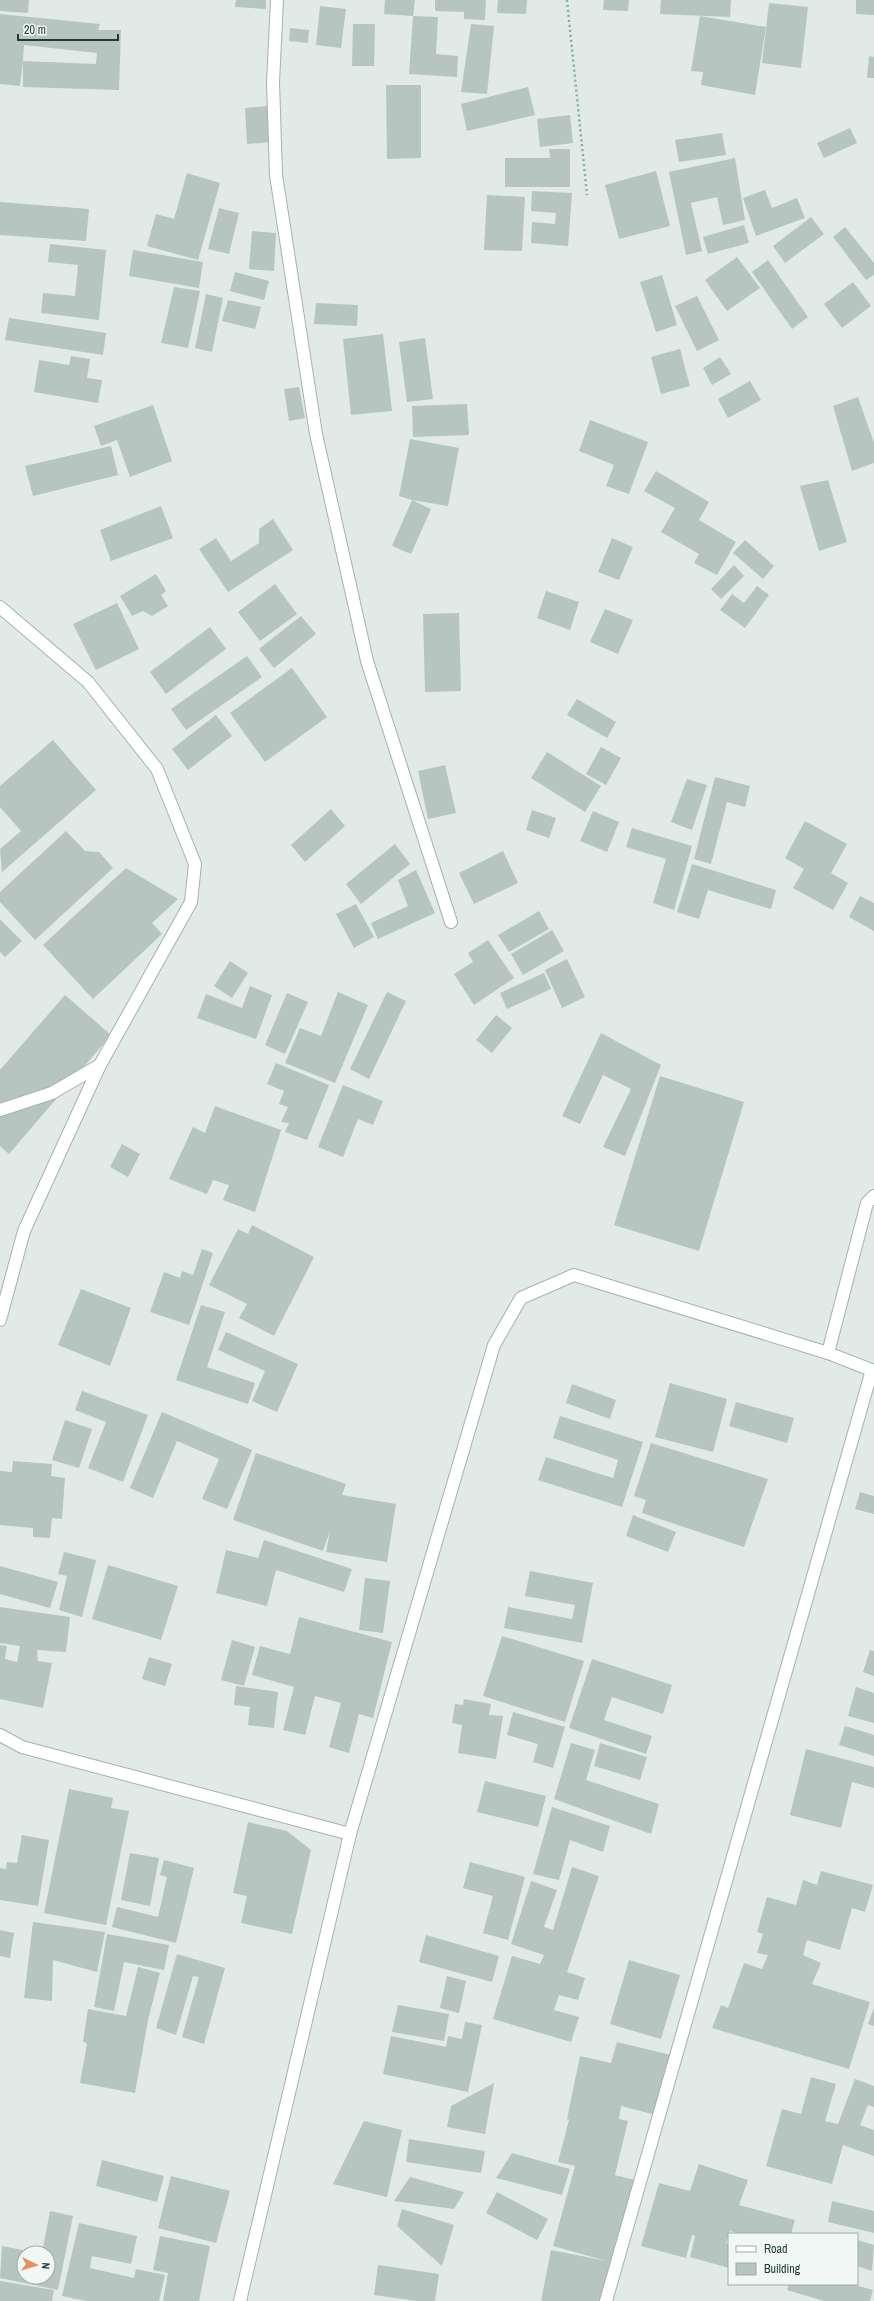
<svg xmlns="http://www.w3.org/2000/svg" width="874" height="2301" viewBox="0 0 874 2301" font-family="'Archivo Narrow',sans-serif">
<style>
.building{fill:#b6c5c0;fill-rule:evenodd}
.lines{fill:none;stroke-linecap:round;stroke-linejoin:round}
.minor-casing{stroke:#a4b2ae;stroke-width:14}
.path{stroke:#83aca3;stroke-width:2.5;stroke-dasharray:2 3;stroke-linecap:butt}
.minor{stroke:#fff;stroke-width:12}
</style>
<rect width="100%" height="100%" fill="#e1eae7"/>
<g class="building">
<path d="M0,0h29l-1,13 -28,-2z"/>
<path d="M236,0h30v9l-31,-2z"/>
<path d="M385,0h30l-2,16 -29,-2z"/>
<path d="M435,0h51l-1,20 -21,-1v-7l-29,-1z"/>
<path d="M498,0h29l-1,14 -29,-1z"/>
<path d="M604,0h25l-1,11 -25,-1z"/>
<path d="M661,0h70l-1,17 -70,-3z"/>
<path d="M856,0h18v15l-18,-1z"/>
<path d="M769,3l39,4 -7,61 -39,-5z"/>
<path d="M320,6l26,3 -5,39 -25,-3z"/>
<path d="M0,14l100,10 -2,6h23l-2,60 -96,-3v-26l-3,25 -20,-2zM24,45l73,8 -1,11 -73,-3z"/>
<path d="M413,16l25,1 -2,37 22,2 -1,21 -48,-3z"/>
<path d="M700,16l66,11 -11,68 -54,-10 2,-13 -12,-1z"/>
<path d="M353,24h22l-1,42h-22z"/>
<path d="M471,24l23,2 -7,68 -26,-2z"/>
<path d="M290,28l19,2 -1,13 -19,-2z"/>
<path d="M869,56l5,1v21h-7z"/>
<path d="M386,85h35v73l-34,1z"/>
<path d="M528,87l7,28 -68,16 -6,-27z"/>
<path d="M269,106l2,36 -24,2 -2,-36z"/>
<path d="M570,115l3,28 -33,4 -3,-28z"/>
<path d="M850,128l7,15 -33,15 -7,-15z"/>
<path d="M722,133l4,22 -47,7 -4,-22z"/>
<path d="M549,149h21v38h-65v-29h45z"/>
<path d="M735,158l10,62 -22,5 -6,-28 -26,6 11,48 -16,4 -17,-83z"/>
<path d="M656,171l14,55 -51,13 -14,-54z"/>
<path d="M187,173l33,10 -22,77 -51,-14 9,-32 18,5z"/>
<path d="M765,190l7,18 25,-10 8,20 -49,18 -13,-38z"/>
<path d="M532,191l40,2 -4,53 -37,-3 1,-21 23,2 1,-11 -25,-2z"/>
<path d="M487,195l38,2 -3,54 -38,-1z"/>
<path d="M0,202l89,7 -3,32 -86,-6z"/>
<path d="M219,208l20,5 -10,41 -21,-5z"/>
<path d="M811,217l13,17 -39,29 -12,-17z"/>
<path d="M744,225l5,18 -41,11 -5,-17z"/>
<path d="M845,227l29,36v12l-8,5 -33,-43z"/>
<path d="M252,231l24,2 -2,38 -25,-2z"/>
<path d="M50,244l56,6 -7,70 -58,-7 2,-20 32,3 3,-31 -30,-3z"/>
<path d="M133,250l70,12 -4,26 -70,-12z"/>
<path d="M737,257l23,31 -33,23 -22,-31z"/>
<path d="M768,260l40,57 -16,12 -40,-57z"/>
<path d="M235,272l34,9 -5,19 -34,-9z"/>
<path d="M662,275l15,50 -21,7 -16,-50z"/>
<path d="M853,282l18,24 -29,22 -18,-24z"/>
<path d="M174,287l26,4 -12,57 -27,-5z"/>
<path d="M206,294l17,4 -11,54 -17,-4z"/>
<path d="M697,296l22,44 -22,11 -22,-45z"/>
<path d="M228,300l33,7 -6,22 -33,-8z"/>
<path d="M316,303l42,2 -1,21 -43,-2z"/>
<path d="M9,318l97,15 -3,22 -98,-15z"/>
<path d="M383,334l9,77 -41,4 -8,-76z"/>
<path d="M425,338l8,61 -26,3 -8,-60z"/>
<path d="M680,349l10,37 -29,8 -10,-37z"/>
<path d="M71,356l19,3 -3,19 15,2 -4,23 -64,-11 5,-32 30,5z"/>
<path d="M720,357l11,17 -19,11 -9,-17z"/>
<path d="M750,381l11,19 -33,18 -10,-19z"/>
<path d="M299,387l6,31 -16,3 -5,-32z"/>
<path d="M858,397l16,46v20l-22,8 -19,-65z"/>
<path d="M467,404l2,31 -56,2 -1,-31z"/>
<path d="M153,405l19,56 -42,16 -13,-37 -16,6 -7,-20z"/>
<path d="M590,420l58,22 -19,52 -23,-8 8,-21 -35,-14z"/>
<path d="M410,439l49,9 -11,58 -36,-6 19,9 -20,45 -19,-8 20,-46 -13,-4z"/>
<path d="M111,446l7,29 -85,21 -8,-30z"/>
<path d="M656,471l53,31 -10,18 37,22 -19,33 -23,-12 5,-9 -38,-22 14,-24 -31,-17z"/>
<path d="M828,480l19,62 -28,9 -19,-65z"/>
<path d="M161,506l12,32 -62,23 -11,-31z"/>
<path d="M273,519l20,31 -65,42 -29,-43 17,-11 15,23 28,-18v-14z"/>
<path d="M612,538l21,9 -14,33 -21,-8z"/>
<path d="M745,540l29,26 -11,13 -30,-26z"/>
<path d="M734,565l10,11 -23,23 -10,-10z"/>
<path d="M156,574l10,17 -5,4 7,11 -16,10 -9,-5 -11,5 -12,-20z"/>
<path d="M275,584l22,30 -37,27 -22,-29z"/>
<path d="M757,586l12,9 -24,33 -25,-18 12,-16 12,9z"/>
<path d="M546,591l33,11 -9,28 -33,-12z"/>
<path d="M117,603l22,46 -43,21 -23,-46z"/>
<path d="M605,609l28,11 -15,34 -28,-12z"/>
<path d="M459,613l2,78 -36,1 -2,-78z"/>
<path d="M301,616l15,18 -42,34 -15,-19z"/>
<path d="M210,627l16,22 -60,45 -16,-22z"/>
<path d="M247,656l15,21 -76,53 -15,-21z"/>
<path d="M292,668l35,49 -62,45 -35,-49z"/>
<path d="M577,699l39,23 -9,16 -40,-23z"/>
<path d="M216,715l16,21 -44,34 -16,-21z"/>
<path d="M53,740l43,50 -94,82 -2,-23 21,-18 -21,-24v-21z"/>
<path d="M601,747l20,11 -15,27 -20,-11z"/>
<path d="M547,752l54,34 -16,26 -54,-34z"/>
<path d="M445,765l11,48 -28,6 -10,-48z"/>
<path d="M715,777l35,9 -5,21 -18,-5 -16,62 -17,-5z"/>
<path d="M687,779l20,6 -15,45 -21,-8z"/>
<path d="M331,809l14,17 -40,36 -14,-17z"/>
<path d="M532,810l24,8 -7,20 -23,-8z"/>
<path d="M593,811l26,11 -12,30 -27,-11z"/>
<path d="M805,821l42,23 -16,29 17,10 -15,27 -40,-22 11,-19 -19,-11z"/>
<path d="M632,828l60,18 -18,64 -21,-7 13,-44 -40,-12z"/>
<path d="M66,831l19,20 14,1 14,16 -78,72 -35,-38v-10z"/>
<path d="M395,844l15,20 -49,40 -15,-20z"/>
<path d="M503,851l15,32 -44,21 -15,-31z"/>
<path d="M692,864l84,26 -5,19 -63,-19 -9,29 -22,-7z"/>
<path d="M126,868l52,31 -26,24 10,11 -69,65 -50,-54z"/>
<path d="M416,870l19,43 -57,26 -7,-16 37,-17 -10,-26z"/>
<path d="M860,896l14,7v28l-25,-14z"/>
<path d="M356,904l18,33 -20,11 -18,-34z"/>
<path d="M539,911l10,18 -40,23 -11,-17z"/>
<path d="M0,919l22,22 -17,16 -5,-5z"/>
<path d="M552,930l12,21 -41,24 -12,-21z"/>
<path d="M488,940l26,38 -40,27 -20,-31 19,-12 -5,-9z"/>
<path d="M567,959l18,38 -23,11 -17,-38z"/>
<path d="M230,961l18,12 -16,25 -18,-12z"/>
<path d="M544,973l7,16 -44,20 -7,-16z"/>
<path d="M250,986l22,9 -16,44 -59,-21 9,-24 36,14z"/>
<path d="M338,992l30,13 -33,78 -50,-20 15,-35 21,8z"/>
<path d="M387,992l19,9 -37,78 -19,-10z"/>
<path d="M287,993l21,9 -23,52 -20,-9z"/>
<path d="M65,995l46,40 -102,119 -9,-8v-76z"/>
<path d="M496,1015l16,13 -20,25 -16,-13z"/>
<path d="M601,1033l60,32 -36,91 -22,-9 28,-58 -28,-14 -23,49 -18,-8z"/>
<path d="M276,1063l53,22 -22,55 -22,-8 4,-9 -8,-1 7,-15 -9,-3 5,-13 -17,-7z"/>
<path d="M660,1076l84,26 -45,149 -85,-26z"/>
<path d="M343,1085l40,16 -10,24 -15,-6 -15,38 -25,-10z"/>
<path d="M215,1106l66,24 -26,82 -32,-12 6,-15 -16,-5 -6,14 -38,-15 24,-52 12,6z"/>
<path d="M122,1144l18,10 -12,23 -18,-10z"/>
<path d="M252,1225l62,32 -40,79 -35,-18 8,-14 -38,-19 29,-56 10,5z"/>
<path d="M202,1249l11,4 -24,72 -39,-13 14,-40 16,6 2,-7 11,4z"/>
<path d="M81,1289l50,19 -21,58 -52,-21z"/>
<path d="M201,1305l24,7 -18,55 48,16 -7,21 -72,-24z"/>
<path d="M226,1332l72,32 -21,48 -25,-11 13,-30 -47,-21z"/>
<path d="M670,1383l57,16 -14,53 -58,-15z"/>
<path d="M572,1384l44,16 -6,19 -44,-16z"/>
<path d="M82,1391l66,24 -25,67 -35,-14 18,-46 -31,-12z"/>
<path d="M736,1402l58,16 -7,25 -58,-17z"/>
<path d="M162,1412l90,38 -25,59 -25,-10 17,-40 -42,-18 -24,57 -23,-10z"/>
<path d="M560,1416l83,26 -21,65 -84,-27 8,-23 67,21 5,-18 -65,-22z"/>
<path d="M65,1420l27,9 -13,39 -27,-8z"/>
<path d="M651,1443l117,36 -24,68 -102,-34 4,-13 -12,-4z"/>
<path d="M256,1453l90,31 -4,11 54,9 -9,58 -61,-10 4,-21 -7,20 -90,-31z"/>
<path d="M13,1461l39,3 -1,12 14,2 -3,41 -10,-1 -2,20 -17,-1v-9l-33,-3v-54l12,1z"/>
<path d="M860,1492l14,4v18l-19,-5z"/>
<path d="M633,1515l43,17 -8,20 -42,-16z"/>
<path d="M264,1540l88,29 -8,23 -68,-22 -9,36 -51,-13 10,-43 32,8z"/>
<path d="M64,1552l32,8 -14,57 -23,-7 8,-34 -9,-2z"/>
<path d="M108,1565l70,21 -17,54 -69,-21z"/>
<path d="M0,1566l58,16 -8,26 -50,-14z"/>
<path d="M530,1571l63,12 -11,60 -78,-15 4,-21 64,12 3,-14 -50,-9z"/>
<path d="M365,1578l25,3 -7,52 -24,-3z"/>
<path d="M0,1607l70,10 -4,35 -29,-2 1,11 14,2 -9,45 -43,-9v-54l7,1 -2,13 12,3 3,-16 -20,-3z"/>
<path d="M299,1617l93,25 -19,76 -14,-4 -10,39 -20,-6 12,-44 -26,-7 -10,39 -22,-5 11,-43 -42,-12 8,-29 30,8z"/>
<path d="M502,1636l82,25 -19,61 -82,-26z"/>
<path d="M232,1640l23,7 -11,39 -23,-6z"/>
<path d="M870,1650l4,1v25l-11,-4z"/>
<path d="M149,1657l23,7 -7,22 -23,-7z"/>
<path d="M592,1659l80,26 -9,29 -51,-17 -8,23 48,16 -6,18 -77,-26z"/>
<path d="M236,1686l42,6 -4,36 -26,-3 2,-18 -16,-2z"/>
<path d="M856,1687l18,6v30l-26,-7z"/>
<path d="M464,1699l27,5 -2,11 14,1 -7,43 -38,-6 4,-28 -10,-2 3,-19 8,1z"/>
<path d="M513,1712l52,15 -12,41 -20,-6 5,-18 -31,-9z"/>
<path d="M845,1726l29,9v21l-35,-11z"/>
<path d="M571,1743l24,7 -9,30 73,24 -8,30 -97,-35z"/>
<path d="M600,1743l47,14 -7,23 -46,-14z"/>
<path d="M806,1749l68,18v21l-22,-6 -11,46 -51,-13z"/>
<path d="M485,1781l61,15 -8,31 -61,-15z"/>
<path d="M69,1789l44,9 -2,10 18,3 -23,114 -62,-12z"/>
<path d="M552,1807l58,19 -7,26 -33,-12 -11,40 -26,-6z"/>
<path d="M248,1822l39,9 24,19 -19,84 -51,-11 6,-27 -14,-3z"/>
<path d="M22,1835l27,5 -11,66 -38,-6v-32l6,1 1,-7 10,1z"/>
<path d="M130,1853l29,5 -9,48 -29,-6z"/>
<path d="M164,1860l30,8 -18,75 -64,-16 5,-20 41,10 9,-40 -7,-2z"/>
<path d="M470,1862l55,15 -17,63 -25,-7 10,-37 -30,-8z"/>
<path d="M572,1867l27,9 -32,96 18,6 -7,22 -19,-5 -5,15 25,7 -8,25 -78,-23 19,-63 28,8 4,-9 -33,-11 20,-63 26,9 -13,37 9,3z"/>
<path d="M821,1871l52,14 -8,27 -13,-4 -12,42 -33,-10 -4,15 18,8 -9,21 58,18 -21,67 -137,-41 9,-23 7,3 16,-45 18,6 6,-14 -11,-2 6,-19 -6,-2 10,-35 29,8 7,-25 14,5z"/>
<path d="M33,1922l72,10 -8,40 -44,-12 -1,41 -28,-3z"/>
<path d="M0,1930l14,3 -4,25 -10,-2z"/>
<path d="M107,1934l62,11 -5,25 -40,-8 -10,49 -20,-4z"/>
<path d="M426,1935l73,21 -7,26 -73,-20z"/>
<path d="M177,1954l48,14 -21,76 -22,-7 17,-60 -6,-1 -17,59 -20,-7z"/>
<path d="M629,1960l51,15 -19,64 -51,-15z"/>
<path d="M138,1967l22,6 -12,47 -13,73 -55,-10 7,-39 -4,-3 5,-32 38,7z"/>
<path d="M447,1976l19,5 -7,32 -19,-5z"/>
<path d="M398,2005l51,9 -5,27 -52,-9z"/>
<path d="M874,2008v18l-6,-2z"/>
<path d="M465,2022l17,3 -14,67 -85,-18 8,-38 55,11 2,-11 14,3z"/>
<path d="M617,2042l54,13 -15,60 -35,-9 -2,13 9,2 -13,54 24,6 -22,82 -7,-2 -8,40h-61l10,-51 56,11 -54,-15 22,-80 -17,-4 11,-42 -2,-1 13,-63 31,7z"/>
<path d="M811,2077l25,7 -11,37 13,3 17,-45 19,7v21l-6,-2 -8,20 14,5v26l-31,-11 -11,39 -66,-18 16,-57 19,5z"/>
<path d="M494,2083l-9,51 -38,-7 4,-21z"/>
<path d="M364,2121l38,9 -15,67 -54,-13z"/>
<path d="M409,2139l76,12 -4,22 -75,-11z"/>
<path d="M512,2153l58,16 -8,26 -66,-17z"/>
<path d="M102,2160l62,16 -7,26 -61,-16z"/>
<path d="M699,2164l49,16 -9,25 56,15 -4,14h-51l-10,-3 -4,12 3,1v24l-39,-11 5,-21 -3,-1 -6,23 -45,-12 18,-63 31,8z"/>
<path d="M171,2176l59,15 -14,52 -58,-15z"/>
<path d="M410,2177l54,15 -10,17 -60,-8z"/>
<path d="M497,2192l51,27 -11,21 -51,-27z"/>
<path d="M832,2201l42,10v22l-46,-11z"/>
<path d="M402,2209l52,16 -12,41 -45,-40z"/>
<path d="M50,2211l23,5 -15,74 -58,-12 2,-32 31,6 -9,1v24h24v-24h-6z"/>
<path d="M79,2223l58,13 -6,28 -39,-8 -2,12 44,10 2,-9 29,6 -6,26h-73l-24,-5z"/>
<path d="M160,2236l50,10 -11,55h-36l5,-28 -15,-3z"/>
<path d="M857,2240l17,5 -2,26 -15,-5z"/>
<path d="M378,2265l61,9 -4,27h-18l-43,-6z"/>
<path d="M0,2281l54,9 -2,11h-52z"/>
<path d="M789,2284h62l22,6 -3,11h-46l-37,-11z"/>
</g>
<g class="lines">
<defs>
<g id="minor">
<path d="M277,0l-4,82 3,93 40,259 51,227 84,261"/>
<path d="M0,607l88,75 69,87 38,95 -4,38 -91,163 -76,166 -24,89"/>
<path d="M0,1110l52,-17 48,-28"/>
<path d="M828,1353l39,-150 7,-7"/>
<path d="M0,1735l22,12 328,87"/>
<path d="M240,2301l110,-467 144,-489 27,-47 53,-23 254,78 46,18"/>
<path d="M606,2301l266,-931"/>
</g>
</defs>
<use href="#minor" class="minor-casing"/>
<path class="path" d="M567,0l20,195"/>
<use href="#minor" class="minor"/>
</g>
<rect x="728" y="2233" width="130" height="52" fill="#f1f7f5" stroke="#9eaba9"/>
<rect x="736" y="2246" width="20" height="6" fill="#ffffff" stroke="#9eaba9"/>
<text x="764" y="2253" font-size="12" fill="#223a36">Road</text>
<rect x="736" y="2263" width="20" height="12" fill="#b6c5c0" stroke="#9eaba9"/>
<text x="764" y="2273" font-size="12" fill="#223a36">Building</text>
<g transform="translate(36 2265) rotate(95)"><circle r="19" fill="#f1f7f5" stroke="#9eaba9"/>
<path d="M0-3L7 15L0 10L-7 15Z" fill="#e98e60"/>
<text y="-6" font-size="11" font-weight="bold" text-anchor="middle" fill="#223a36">N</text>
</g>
<path d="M18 34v6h100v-6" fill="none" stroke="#223a36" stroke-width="2"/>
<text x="24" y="34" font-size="12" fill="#223a36" stroke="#f1f7f5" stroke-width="3" paint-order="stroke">20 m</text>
</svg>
